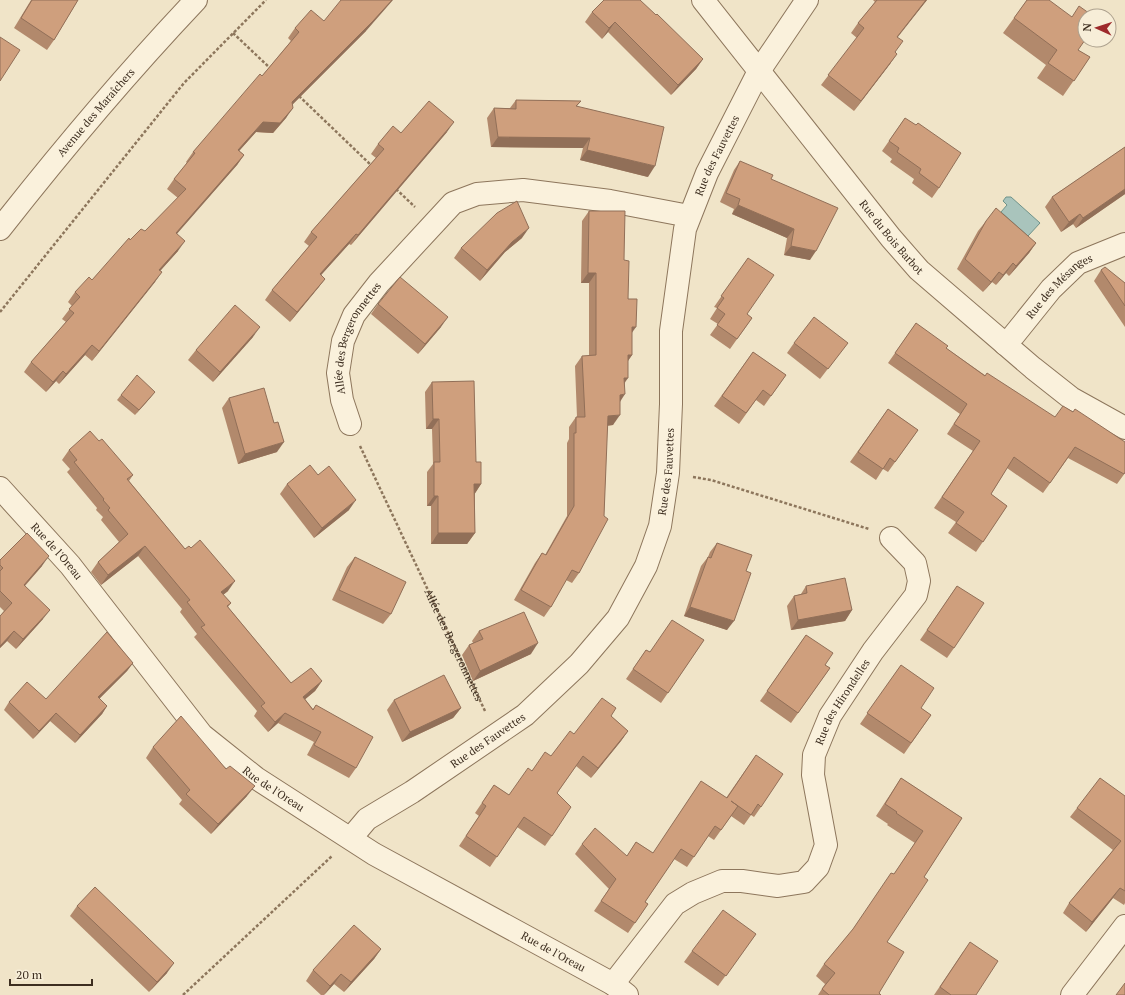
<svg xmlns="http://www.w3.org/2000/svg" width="1125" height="995" viewBox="0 0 1125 995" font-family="'PT Serif',serif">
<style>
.water{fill:#a9c4bc;stroke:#6f938a}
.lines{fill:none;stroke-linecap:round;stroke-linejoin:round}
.minor-casing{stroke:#8d765c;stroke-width:24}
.path{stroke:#8d765c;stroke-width:2.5;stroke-dasharray:3 2;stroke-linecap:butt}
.minor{stroke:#faf1dc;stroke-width:22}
.wall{fill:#b2896c}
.shaded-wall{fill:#916f58}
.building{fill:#cf9f7d;stroke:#916f58}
.labels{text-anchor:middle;stroke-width:3;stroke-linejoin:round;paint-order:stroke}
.street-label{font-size:11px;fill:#3d2e20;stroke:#f7eed8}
</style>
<rect width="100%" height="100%" fill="#f0e4c8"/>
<path class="water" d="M1006,197h5l29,26 -12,13 -27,-24 6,-7 -4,-4z"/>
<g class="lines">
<defs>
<g id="minor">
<path id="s2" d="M703,0l188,238 28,32 114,98 38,30 54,30"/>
<path id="s3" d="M0,229c62,-79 127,-156 196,-229"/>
<path id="s4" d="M1005,344l9,-9 37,-46 27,-26 47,-19"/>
<path id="s5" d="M350,424l-8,-24 -4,-27 5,-32 11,-26 25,-32 74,-80 24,-9 46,-4 87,11 79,15"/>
<path id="s6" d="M0,488l70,77 132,170 54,43 118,76 239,130 14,11"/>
<path id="s7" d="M351,838l16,-19 45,-27 113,-77 54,-51 39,-46 28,-52 14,-40 8,-53 3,-69v-73l14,-102 22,-56 52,-102 48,-71"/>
<path id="s8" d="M613,984l62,-80 18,-11 29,-12h20l36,5 26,-4 14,-15 8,-22 -13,-70 1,-20 16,-39 43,-65 43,-56 3,-14 -4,-18 -24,-25"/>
<path d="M1072,995l53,-69"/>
</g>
</defs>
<use href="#minor" class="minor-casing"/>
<g class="path">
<path d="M233,33l38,36"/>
<path d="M299,96l73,70"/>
<path d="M396,189l19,18"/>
<path d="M0,312l184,-229 82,-83"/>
<path id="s1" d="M360,446l125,265"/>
<path d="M693,477l18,3 158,49"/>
<path d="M183,995l149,-139"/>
</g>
<use href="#minor" class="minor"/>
</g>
<g class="wall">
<path d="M31,0h47l-24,40 -7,10 -33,-22z"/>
<path d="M873,0h54l-30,37 -2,15 -5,12 -36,47 -33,-26 36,-47 -6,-5 7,-10 17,-21z"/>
<path d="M1027,0l45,17 6,33 12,7 -27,39 -26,-18 9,-13 -43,-32z"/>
<path d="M592,12l111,47 -7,10 -25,26 -63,-63 -6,7 -17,-17z"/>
<path d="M324,21l42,10 -74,74 -6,13 -13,15 -17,-1 -17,19 5,4 -7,10 -60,68 1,18 -18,20 -5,11 -63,79 -7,-6 -26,29 -3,-3 -10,11 -22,-20 7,-10 35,-40 -4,-3 10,-13 -4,-4 7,-10 17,-12 38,-40 15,-9 33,-33 -11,-9 7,-10 13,-16 -1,-1 7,-10 69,-76 29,-35 -3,-3 7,-10z"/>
<path d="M516,100l65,1 -4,5 71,71 -68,-17 3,-12 -92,-1 -4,-29 7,-10h16z"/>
<path d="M905,118l34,70 -7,10 -20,-15 2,-4 -24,-17 2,-3 -10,-8z"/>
<path d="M447,132l-96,113 -2,-1 -28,31 4,4 -7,9 -28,34 -25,-22 7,-10 37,-44 -5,-4 7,-10 65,-74 -5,-4 7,-10 23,-11z"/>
<path d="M1125,147v47l-49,34 -3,-4 -12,8 -16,-25 7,-10z"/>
<path d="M740,161l31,18 39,81 -26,-5 3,-17 -55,-24 2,-5 -14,-7 14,-32z"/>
<path d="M589,211l35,49 8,73v22l-4,6 -3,22 -12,42 -6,1 -3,90 -25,57 -7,10 -6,-3 -15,27 -7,10 -30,-17 21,-37 7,-10 3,2 22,-39v-73l2,-4v-12l7,-10h1l-2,-51 7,-10h7v-73h-8l1,-62z"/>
<path d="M986,221l50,22 -7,10 -20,23 -3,-3 -10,12 -4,-3 -9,10 -26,-23 21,-38z"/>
<path d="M522,238l-17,14 -25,29 -26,-23 7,-10z"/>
<path d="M748,258l-1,56 5,4 -22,31 -20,-14 8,-11 -8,-5 7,-11 -3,-1z"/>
<path d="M1101,270l24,13v44l-31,-46z"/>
<path d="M378,304l63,23 -23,27 -47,-40z"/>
<path d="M916,323l30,25 179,125 -8,11 -49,-26 -25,35 -36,-25 -16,26 16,12 -31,46 -28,-19 8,-11 -22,-14 39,-57 -26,-17 13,-20 -72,-51z"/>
<path d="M253,337l-40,45 -25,-22 8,-10z"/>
<path d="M794,343l46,10 -20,26 -33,-26z"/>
<path d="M753,352l33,23 -22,31 -8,-6 -17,24 -25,-18z"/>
<path d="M432,382l44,80 5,22 -6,9v40l-8,11h-36v-38h-4v-34l6,-8 -1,-35h-6l-1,-37z"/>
<path d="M121,395l30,2 -16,18 -18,-15z"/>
<path d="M229,398l45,25 3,29 -39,12 -16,-56z"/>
<path d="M888,409l30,21 -30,42 -5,-3 -7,11 -26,-18z"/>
<path d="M99,441l34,34 -4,6 56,68 43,42 -5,4 8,8 -3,4 63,76 31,-2 -7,10 -10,8 8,10 3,-4 40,63 -7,10 -42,-23 7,-13 -36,-19 -10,9 -14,-16 3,-5 -63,-74 3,-3 -17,-22 2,-3 -44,-53 -37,29 -10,-13 7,-10 21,-20 -18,-22 2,-3 -7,-7 1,-2 -30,-36 3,-3 -8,-9 7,-10z"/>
<path d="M287,484l62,26 -35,28 -34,-44z"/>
<path d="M717,543l29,28 -19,59 -43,-14 17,-50 7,-9 2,-5z"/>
<path d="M355,557l36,57 -8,10 -51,-24 15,-33z"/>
<path d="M0,560l42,6 -17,20 18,33 -27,30 -9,-8 -7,7v-32l4,-5 -4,-4z"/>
<path d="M806,586l46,24 -7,11 -54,9 -4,-24 7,-10 7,-2z"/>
<path d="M957,586l-3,62 -7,10 -27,-18z"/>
<path d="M479,631l52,23 -58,27 -11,-26 7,-10 4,-2 -1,-2z"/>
<path d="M806,635l19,30 5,3 -39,55 -31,-22z"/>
<path d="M704,640l-43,63 -35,-24 20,-29 4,2z"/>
<path d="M133,663l-6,8 -28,28 8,7 -5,8 -27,29 -25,-22 -17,18 -29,-29 5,-8 37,-3z"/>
<path d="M901,665l20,43 10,7 -27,39 -44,-30z"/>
<path d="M394,700l67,8 -8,10 -51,24 -15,-32z"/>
<path d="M611,716l17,15 -7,10 -30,37 -15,-12 -19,27 -5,43 -7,10 -28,-19 -27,40 -31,-21 20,-30 -4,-3 19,-28 15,10 22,-24 20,-15 23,-22z"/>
<path d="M153,747l73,22 21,27 -36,38 -32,-30 3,-4 -36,-42z"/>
<path d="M756,755l5,52 -7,10 -3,-2 -7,10 -13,-9 -17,24 -6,-4 -21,31 -13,-8 -29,43 3,2 -20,29 -34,-22 15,-22 -34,-35 7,-10 45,12 9,-14 17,11 73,-55z"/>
<path d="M901,778l61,40 -38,59 -37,65 -8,51 2,2h-63l7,-11 -9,-8 8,-12 28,-33 42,-57 21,-31 -28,-18 1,-1 -12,-8z"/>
<path d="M1125,796v107l-1,2 -11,-7 -27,34 -23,-19 6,-10 44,-53 -43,-33 7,-9z"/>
<path d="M77,906l90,67 -18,19 -79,-76z"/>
<path d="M756,934l-38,52 -34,-24 8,-11z"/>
<path d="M381,949l-7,10 -30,33 -10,-8 -10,11h-3l-15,-14 7,-11z"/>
<path d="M963,952l13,43h-42z"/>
</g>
<g class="shaded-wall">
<path d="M392,0h1l-27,31 -81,81 7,-10z"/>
<path d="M926,0h1l-37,47 7,-10z"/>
<path d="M615,22l-7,10 -6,7 7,-11z"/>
<path d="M897,54l-7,10 -36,47 7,-10z"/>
<path d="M703,59l-7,10 -25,26 7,-10z"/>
<path d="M293,108l-7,10 -13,15 -17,-1 -25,28 7,-10 25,-28z"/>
<path d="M454,122l-7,10 -96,113 7,-10z"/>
<path d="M498,137l92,1 -7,10 -92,-1z"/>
<path d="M587,150l68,16 -7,11 -68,-17z"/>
<path d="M244,155l-7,10 -68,78 7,-10z"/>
<path d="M1125,189v5l-49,34 7,-10z"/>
<path d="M738,205l56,24 -7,9 -55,-24z"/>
<path d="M1080,214l-7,10 -12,8 8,-10z"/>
<path d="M529,228l-7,10 -17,14 -25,29 7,-11 25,-28z"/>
<path d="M356,234l-7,10 -36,40 7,-10z"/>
<path d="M185,241l-7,10 -26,29 7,-10z"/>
<path d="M1036,243l-7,10 -20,23 7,-10z"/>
<path d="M791,246l25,5 -6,9 -26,-5z"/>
<path d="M1013,263l-7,10 -10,12 7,-10z"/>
<path d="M162,272l-7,10 -63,79 7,-10z"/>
<path d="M999,272l-7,10 -9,10z"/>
<path d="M588,273h8l-7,10h-8z"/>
<path d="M325,279l-7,9 -28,34 7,-10z"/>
<path d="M448,317l-7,10 -23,27 7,-10z"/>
<path d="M260,327l-7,10 -40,45 7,-10z"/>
<path d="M632,327h4l-7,10z"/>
<path d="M92,345l-7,10 -26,29 7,-10z"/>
<path d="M628,355h4l-7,10z"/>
<path d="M63,371l-7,10 -10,11 7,-10z"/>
<path d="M624,378h4l-7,10z"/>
<path d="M155,392l-4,5 -16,18 4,-5z"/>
<path d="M625,394l-7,11 2,-10z"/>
<path d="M620,415l-7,10 -12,1 7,-10z"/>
<path d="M433,419h6l-7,10h-6z"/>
<path d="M284,442l-7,10 -39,12 7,-10z"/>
<path d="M474,484h7l-7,11z"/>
<path d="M434,496h4l-7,10h-4z"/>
<path d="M356,500l-7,10 -35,28 8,-10z"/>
<path d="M438,533h37l-8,11h-36z"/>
<path d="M145,546l-7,10 -37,29 7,-10z"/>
<path d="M49,556l-7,10 -25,28 7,-9z"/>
<path d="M235,581l-7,10 -14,11 7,-10z"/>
<path d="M690,607l44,14 -7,9 -43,-14z"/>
<path d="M50,610l-7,9 -27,30 7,-10z"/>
<path d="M852,610l-7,11 -54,9 7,-10z"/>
<path d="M14,631l-7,10 -7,7v-2z"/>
<path d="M538,643l-7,11 -58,27 7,-10z"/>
<path d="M133,663l-6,8 -34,34 5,-8z"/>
<path d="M322,681l-7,10 -19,16 7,-10z"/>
<path d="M107,706l-5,8 -27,29 5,-8z"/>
<path d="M461,708l-8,10 -51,24 8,-10z"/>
<path d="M56,713l-6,8 -17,18 6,-8z"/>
<path d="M285,713l-7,10 -10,9 7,-10z"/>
<path d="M628,731l-7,10 -30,37 7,-10z"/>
<path d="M255,786l-8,10 -36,38 7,-10z"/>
<path d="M1120,888l-7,10 -27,34 6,-10z"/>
<path d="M381,949l-7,10 -30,33 7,-10z"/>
<path d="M174,963l-7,10 -18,19 8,-10z"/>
<path d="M341,974l-7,10 -10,11 6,-9z"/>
</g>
<g class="building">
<path d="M32,0h46l-24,40 -33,-22z"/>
<path d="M341,0h51l-19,21 -81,81 1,6 -13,15 -17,-1 -25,28 6,5 -68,78 9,8 -26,29 3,2 -63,79 -7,-6 -26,29 -3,-3 -10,11 -22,-20 43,-49 -5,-4 11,-12 -5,-5 14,-15 3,3 37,-42 1,2 11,-11 4,2 41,-42 -12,-10 21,-26 -2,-1 67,-78 2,2 37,-44 -4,-4 16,-18 13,11z"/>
<path d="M604,0h36l16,15 1,-1 46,45 -25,26 -63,-63 -6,6 -17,-16z"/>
<path d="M877,0h49l-29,37 6,4 -8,11 2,2 -36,47 -33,-26 36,-47 -6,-5z"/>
<path d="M1027,0h22l23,17 7,-11 14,10h-8v24l-7,10 12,7 -16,24 -26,-18 9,-13 -43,-32z"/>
<path d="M0,37l20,13 -20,31z"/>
<path d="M516,100l65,1 -5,5 88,21 -9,39 -68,-16 3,-12 -92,-1 -4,-29 22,1z"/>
<path d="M429,101l25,21 -96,113 -2,-1 -36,40 5,5 -28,33 -25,-22 45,-53 -6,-5 73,-83 -6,-5 15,-18 8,7z"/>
<path d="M905,118l11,7 2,-2 43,30 -22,35 -20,-15 2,-4 -24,-17 2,-4 -10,-7z"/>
<path d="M1125,147v42l-42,29 -3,-4 -11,8 -17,-25z"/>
<path d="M740,161l33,14 -2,4 67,29 -22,43 -25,-5 3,-17 -56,-24 2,-6 -14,-6z"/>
<path d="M517,201l12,27 -17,14 -25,28 -26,-22 36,-35z"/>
<path d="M996,208l40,35 -20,23 -3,-3 -10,12 -4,-3 -8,10 -26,-23 21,-38z"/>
<path d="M589,211h36l-1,49 5,1 -1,38h9l-1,28h-4v28h-4v23h-4l1,16 -5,1v20l-12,1 -4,100 4,3 -29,54 -7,-3 -21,37 -30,-17 21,-37 4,2 28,-49v-73h2v-16h9l-3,-61 14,-1v-82h-8z"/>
<path d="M748,258l26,17 -27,39 5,4 -15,21 -20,-14 8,-11 -8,-6 7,-10 -3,-2z"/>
<path d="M1105,267l20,16v23l-24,-36z"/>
<path d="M400,277l48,40 -23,27 -47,-40z"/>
<path d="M235,305l25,22 -40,45 -24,-22z"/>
<path d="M814,317l34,26 -20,26 -34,-26z"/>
<path d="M916,323l32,23 -2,2 39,28 2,-3 68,44 8,-11 10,6 2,-3 50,33v30l-1,2 -49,-27 -25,36 -36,-26 -23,37 16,12 -24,36 -27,-19 8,-11 -22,-15 38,-56 -26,-17 13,-20 -72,-51z"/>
<path d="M753,352l33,23 -15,21 -8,-6 -17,23 -24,-17z"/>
<path d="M137,375l18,17 -16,18 -18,-15z"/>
<path d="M474,381l2,81h5v22h-7l1,49h-37v-37h-4v-34h6l-1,-43h-6l-1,-37z"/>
<path d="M264,388l10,35 4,-1 6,20 -39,12 -16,-56z"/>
<path d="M888,409l30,21 -23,32 -5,-4 -7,11 -25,-17z"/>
<path d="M90,431l9,10 3,-2 31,36 -6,4 58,70 4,-3 2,2 9,-8 35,41 -14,11 10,11 -4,3 64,77 20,-15 11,13 -19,16 10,13 3,-5 57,32 -17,31 -42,-23 7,-13 -36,-19 -10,9 -14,-16 4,-3 -64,-76 4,-2 -18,-23 3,-2 -45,-54 -37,29 -10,-13 30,-28 -20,-24 2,-2 -7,-8 1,-1 -30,-37 3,-2 -8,-10z"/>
<path d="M310,465l8,10 11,-9 27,34 -34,28 -35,-44z"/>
<path d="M27,533l22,23 -25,29 26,25 -27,29 -9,-8 -14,15v-30l12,-13 -12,-12v-20l3,-3 -3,-3v-5z"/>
<path d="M717,543l35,12 -6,16 5,2 -17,48 -44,-14 18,-50 3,1z"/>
<path d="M355,557l51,25 -15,32 -52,-24z"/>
<path d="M845,578l7,32 -54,10 -4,-24 13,-3 -1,-7z"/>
<path d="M957,586l27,17 -30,45 -27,-18z"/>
<path d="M524,612l14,31 -58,28 -11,-26 14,-6 -4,-8z"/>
<path d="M672,620l32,20 -36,53 -35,-24 13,-19 4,2z"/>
<path d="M107,632l26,31 -35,34 9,9 -27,29 -24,-22 -17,18 -30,-29 18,-20 19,17z"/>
<path d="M806,635l27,18 -8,12 5,3 -32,45 -31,-22z"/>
<path d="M901,665l33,23 -13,20 10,7 -20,28 -44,-30z"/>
<path d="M444,675l17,33 -51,24 -16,-32z"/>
<path d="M602,698l14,10 -5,8 17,15 -30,37 -15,-12 -26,37 14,14 -19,29 -28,-19 -27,40 -31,-21 20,-30 -4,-3 12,-18 15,10 19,-27 4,3 13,-19 6,4 19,-25 4,3z"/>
<path d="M181,716l45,53 4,-3 25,20 -37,38 -32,-30 4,-4 -37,-43z"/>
<path d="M756,755l27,19 -22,33 -3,-3 -7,11 -20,-14 7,5 -17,24 -6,-4 -21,31 -13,-8 -36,53 3,2 -13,19 -34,-22 15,-22 -34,-35 13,-16 32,28 9,-14 17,11 48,-72 26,17z"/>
<path d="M901,778l61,40 -38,59 4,3 -41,62 17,10 -25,41 2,2h-52l-7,-6 13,-16 -11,-9 29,-35 38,-56 3,1 29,-43 -27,-18 1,-1 -12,-8z"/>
<path d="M1100,778l25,18v95l-5,-3 -28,34 -23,-19 52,-62 -44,-33z"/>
<path d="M95,887l79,76 -17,19 -80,-76z"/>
<path d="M723,910l33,24 -30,42 -34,-25z"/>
<path d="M354,925l27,24 -30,33 -10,-8 -11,12 -17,-16z"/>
<path d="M970,942l28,19 -22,34h-25l-11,-8z"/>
<path d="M1125,983v12h-9z"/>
</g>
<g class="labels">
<g class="street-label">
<text dy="4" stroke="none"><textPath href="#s3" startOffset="151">Avenue des Maraîchers</textPath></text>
<text dy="4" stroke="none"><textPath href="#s7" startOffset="829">Rue des Fauvettes</textPath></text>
<text dy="4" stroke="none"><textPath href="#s2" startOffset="303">Rue du Bois Barbot</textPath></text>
<text dy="4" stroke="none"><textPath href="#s4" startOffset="80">Rue des Mésanges</textPath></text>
<text dy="4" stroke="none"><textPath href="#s5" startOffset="92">Allée des Bergeronnettes</textPath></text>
<text dy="4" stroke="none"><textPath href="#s7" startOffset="505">Rue des Fauvettes</textPath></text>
<text dy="4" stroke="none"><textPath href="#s6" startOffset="85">Rue de l'Oreau</textPath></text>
<text dy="4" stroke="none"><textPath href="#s1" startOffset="220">Allée des Bergeronnettes</textPath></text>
<text dy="4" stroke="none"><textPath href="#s8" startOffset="432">Rue des Hirondelles</textPath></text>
<text dy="4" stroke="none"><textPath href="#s7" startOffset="169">Rue des Fauvettes</textPath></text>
<text dy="4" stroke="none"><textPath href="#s6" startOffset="409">Rue de l'Oreau</textPath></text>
<text dy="4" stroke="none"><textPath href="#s6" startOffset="733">Rue de l'Oreau</textPath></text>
</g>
</g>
<g transform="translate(1097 28) rotate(273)"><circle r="19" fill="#f7eed8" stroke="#ada18e"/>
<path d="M0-3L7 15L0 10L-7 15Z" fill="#9e2a2b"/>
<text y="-6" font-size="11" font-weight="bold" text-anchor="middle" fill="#3d2e20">N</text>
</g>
<path d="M10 979v6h82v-6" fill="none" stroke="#3d2e20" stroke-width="2"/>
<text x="16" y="979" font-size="12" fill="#3d2e20" stroke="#f7eed8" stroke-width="3" paint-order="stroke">20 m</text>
</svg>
